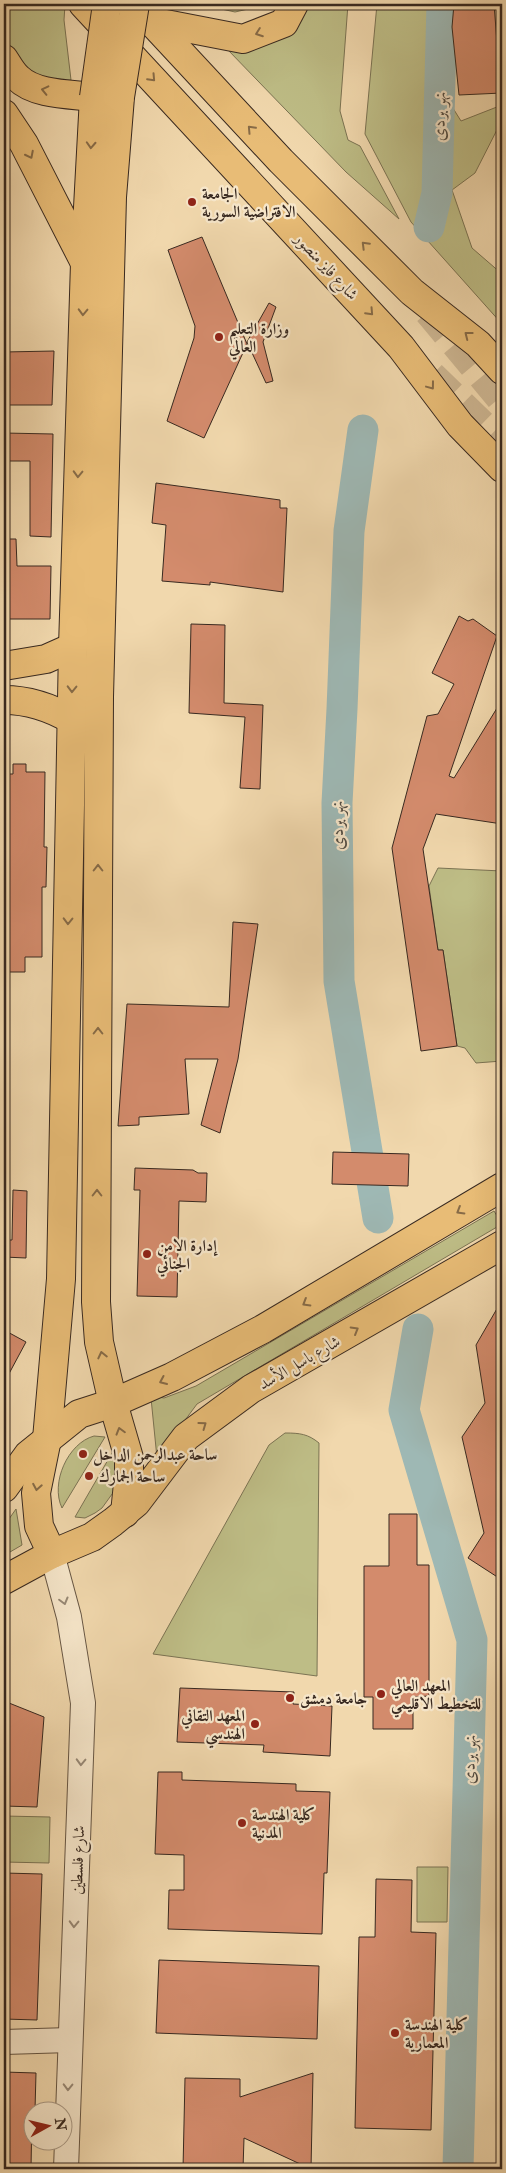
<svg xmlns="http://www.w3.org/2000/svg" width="506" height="2173" viewBox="0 0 506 2173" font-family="'IM FELL Double Pica',Amiri,serif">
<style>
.green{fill:#bebd86;stroke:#7b7353}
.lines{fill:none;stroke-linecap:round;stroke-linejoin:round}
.river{stroke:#9eb8b4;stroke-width:31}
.building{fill:#d38b6c;stroke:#382920}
.highway-tunnel{stroke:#ccb591;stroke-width:28;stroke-dasharray:28 14;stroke-linecap:butt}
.minor-casing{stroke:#665543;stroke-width:26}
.major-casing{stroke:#382920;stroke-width:30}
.highway-casing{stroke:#382920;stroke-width:30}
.minor{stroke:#f6e6ca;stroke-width:24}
.major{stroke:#e8bc76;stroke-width:28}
.highway{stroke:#e8bc76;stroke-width:28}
.major-bridge-casing{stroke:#382920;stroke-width:30;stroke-linecap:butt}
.major-bridge{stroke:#e8bc76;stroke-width:28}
.oneway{stroke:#876b47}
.oneway2{stroke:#978875}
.poi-dot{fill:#8f2418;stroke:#f6e6ca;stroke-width:2}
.labels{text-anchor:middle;stroke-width:4.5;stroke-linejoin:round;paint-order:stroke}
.poi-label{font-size:16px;font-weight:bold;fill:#382920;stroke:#f6e6ca;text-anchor:start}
.street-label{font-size:16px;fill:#382920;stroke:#f6e6ca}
.water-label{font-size:18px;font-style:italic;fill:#524d45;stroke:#f6e6ca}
</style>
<rect width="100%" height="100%" fill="#f1d8ad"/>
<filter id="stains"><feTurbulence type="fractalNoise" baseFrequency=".004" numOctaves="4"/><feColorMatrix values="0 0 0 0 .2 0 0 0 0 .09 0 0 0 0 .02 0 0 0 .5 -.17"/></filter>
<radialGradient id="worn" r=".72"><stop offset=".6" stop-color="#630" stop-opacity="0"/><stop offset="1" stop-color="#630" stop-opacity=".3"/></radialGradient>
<g class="green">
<path d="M4,4l61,1 -1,15 7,60 -27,3 -30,-22 -10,-16z"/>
<path d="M199,4h71l-35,8z"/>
<path d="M302,4h46l-8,107 8,29 12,6 39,73 -53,-47 -118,-122z"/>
<path d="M377,4h61l-7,69 30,48 41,-16v15l-27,53 -23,17 20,58 30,26v50l-91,-102 -46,-88z"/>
<path d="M438,868l64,3v190l-26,2 -11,-15 -8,-2 -14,-96h-5l-9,-64z"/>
<path d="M494,1211l8,13 -305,180 -40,54 -6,-60 4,-2 9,2 32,-12z"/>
<path d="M285,1433c15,0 23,1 34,10l-2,233 -164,-22 116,-209z"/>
<path d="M94,1436l11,1 -43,71c-12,-25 6,-65 32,-72z"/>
<path d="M116,1446l-1,44 -13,18 -7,5 -10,5 -10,-1z"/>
<path d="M16,1509l6,36 -12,7 -6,-7v-19z"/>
<path d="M4,1816l46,1 -1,46 -45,-1z"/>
<path d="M417,1867h31l-1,55h-30z"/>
</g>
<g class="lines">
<g class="river">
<path d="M429,227l8,-34 5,-189"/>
<path d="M363,430l-14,101 -7,178 -5,94 2,178 39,237"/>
<path d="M418,1329l-14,81 68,230 -14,529"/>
</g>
</g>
<g class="building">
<path d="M454,4h40l5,64h3v25l-43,2 -7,-68z"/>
<path d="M202,237l45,107 -43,94 -37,-17 27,-83 1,-12 -27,-76z"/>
<path d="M269,303l7,4 -13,35 10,39 -7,2 -19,-41z"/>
<path d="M54,351l-2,54h-48v-53z"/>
<path d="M4,433l49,1 -2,103 -21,-1v-75h-26z"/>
<path d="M156,483l124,17v8h7l-4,84 -73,-10v3l-48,-4 4,-56 -14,-2z"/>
<path d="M4,539h12l1,27h34l-1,53h-46z"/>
<path d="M459,616l9,5 5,-2 24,17 -48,140 5,2 48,-78v124l-66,-10 -13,35 15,101h5l14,96 -36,5 -29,-203 35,-132 11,-2 16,-30 -22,-11z"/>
<path d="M191,624l34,1 -1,78 39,2 -3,84 -20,-1 5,-71 -56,-4z"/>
<path d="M13,764h13v8h19l-1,75h3l-1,40h-4v70h-17v15h-20l-1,-19v-179h9z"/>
<path d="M233,922l25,2 -20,135 -18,74 -19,-8 17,-66h-33l4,55 -50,3v8l-21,1 9,-122 102,3z"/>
<path d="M333,1152l76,2 -1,32 -76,-2z"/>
<path d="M135,1168l58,2 5,3h9l-1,29 -27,-1 -2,96 -40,-1 3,-106h-6z"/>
<path d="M13,1190l14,1 -1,67 -22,-1v-17h8z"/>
<path d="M502,1300v280l-34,-22 16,-25 -22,-96 23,-34 -9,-58z"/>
<path d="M4,1330l22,12 -22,41z"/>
<path d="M389,1514h28v51h12v131l-16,1v32h-40v-32h-9v-131h25z"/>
<path d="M180,1688l114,4 -1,12 39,2 -2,50 -67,-4 1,-7 -87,-3z"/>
<path d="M4,1701l40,16 -7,90 -33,-1z"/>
<path d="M158,1772h24v8l114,4v7l34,1 -3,81h-3l-2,61 -154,-5 1,-39h15v-35l-29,-1z"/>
<path d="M4,1873l38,1 -5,146 -33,-1z"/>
<path d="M376,1879l36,1 -1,52 25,1 -5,197 -76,-2 4,-191h16z"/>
<path d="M159,1960l160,6 -2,73 -161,-6z"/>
<path d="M4,2072l32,1 -1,37h-3l-1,59h-27z"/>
<path d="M313,2073l-2,96 -67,-31 -1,31h-60l2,-91 55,1v18z"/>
</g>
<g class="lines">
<g class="highway-tunnel">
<path d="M428,312l74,89"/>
<path d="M432,375l70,68"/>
</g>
<defs>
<g id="minor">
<path d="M52,1554l17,63 14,86 -17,466"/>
<path d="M4,2042l66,-2"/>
</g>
<g id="major">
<path d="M120,97l-8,100 -13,500 -3,605 3,40 14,61 16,55v16l-4,39"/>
<path d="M4,666l42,-7 27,-12"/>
<path d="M4,700c25,0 46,7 68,20"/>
<path d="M4,1488l24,-33 51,-41 34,-11 59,-26 91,-48 239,-142"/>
<path d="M52,1554l-13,-28 -3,-33 11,-54 14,-160 12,-632 12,-384 9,-166"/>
<path d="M4,1580l48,-26 40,-17 21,-15 23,-19 50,-66 65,-48 251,-144"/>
</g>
<g id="highway">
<path d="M83,4l318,343 59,78 42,43"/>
<path d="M135,4l146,157 131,131 66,52 24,26"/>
<path d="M150,21l93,18 41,-16 10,-19"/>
<path d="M4,59c4,6 8,14 14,19 17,17 53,16 76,19"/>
<path d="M4,114l20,30 61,119"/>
</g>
</defs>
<use href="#minor" class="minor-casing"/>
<use href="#major" class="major-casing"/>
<use href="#highway" class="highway-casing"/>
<use href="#minor" class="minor"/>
<use href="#major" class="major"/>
<use href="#highway" class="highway"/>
<defs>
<g id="major-bridge">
<path d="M94,97l13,-93"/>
<path d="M120,97l15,-93"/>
</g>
</defs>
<use href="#major-bridge" class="major-bridge-casing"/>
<use href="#major-bridge" class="major-bridge"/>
</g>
<defs><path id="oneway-chevron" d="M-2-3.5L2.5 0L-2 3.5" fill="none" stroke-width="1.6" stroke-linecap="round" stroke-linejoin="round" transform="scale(1.25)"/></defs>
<g class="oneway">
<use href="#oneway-chevron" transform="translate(259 33) rotate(160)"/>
<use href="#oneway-chevron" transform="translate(152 78) rotate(47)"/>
<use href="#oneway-chevron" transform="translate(45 90) rotate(-167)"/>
<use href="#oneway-chevron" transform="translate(251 129) rotate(-133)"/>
<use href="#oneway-chevron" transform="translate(91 145) rotate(93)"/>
<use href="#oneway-chevron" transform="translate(30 155) rotate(63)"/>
<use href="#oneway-chevron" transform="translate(365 245) rotate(-135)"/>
<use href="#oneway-chevron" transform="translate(83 312) rotate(92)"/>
<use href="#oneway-chevron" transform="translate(370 312) rotate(47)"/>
<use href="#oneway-chevron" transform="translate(468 335) rotate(-142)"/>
<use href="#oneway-chevron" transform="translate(431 386) rotate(53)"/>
<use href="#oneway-chevron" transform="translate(78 474) rotate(92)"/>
<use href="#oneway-chevron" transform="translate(72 689) rotate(91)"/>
<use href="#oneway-chevron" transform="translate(98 868) rotate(-90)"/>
<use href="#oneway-chevron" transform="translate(68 921) rotate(91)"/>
<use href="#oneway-chevron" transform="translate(98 1031) rotate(-90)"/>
<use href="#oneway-chevron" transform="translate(97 1193) rotate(-90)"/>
<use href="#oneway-chevron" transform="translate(460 1211) rotate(149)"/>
<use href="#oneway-chevron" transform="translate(306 1303) rotate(149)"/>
<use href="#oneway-chevron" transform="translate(355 1330) rotate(-30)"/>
<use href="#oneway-chevron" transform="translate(102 1355) rotate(-103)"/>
<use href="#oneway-chevron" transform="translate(163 1381) rotate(156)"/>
<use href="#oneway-chevron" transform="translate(203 1425) rotate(-36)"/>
<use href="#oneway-chevron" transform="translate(120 1431) rotate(-106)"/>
<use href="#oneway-chevron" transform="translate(37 1487) rotate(100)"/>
</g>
<g class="oneway2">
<use href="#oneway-chevron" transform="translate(64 1601) rotate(75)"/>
<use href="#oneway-chevron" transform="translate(81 1762) rotate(92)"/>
<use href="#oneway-chevron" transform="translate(74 1924) rotate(92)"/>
<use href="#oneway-chevron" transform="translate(68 2087) rotate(91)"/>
</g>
<g class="poi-dot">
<circle cx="192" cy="202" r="5"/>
<circle cx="219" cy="337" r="5"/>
<circle cx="147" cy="1254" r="5"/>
<circle cx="83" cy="1454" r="5"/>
<circle cx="89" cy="1476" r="5"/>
<circle cx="381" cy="1694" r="5"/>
<circle cx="290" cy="1698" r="5"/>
<circle cx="255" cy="1724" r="5"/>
<circle cx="242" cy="1823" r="5"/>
<circle cx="395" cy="2033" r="5"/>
</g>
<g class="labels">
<g class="poi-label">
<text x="202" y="199">الجامعة<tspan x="202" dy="18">الافتراضية السورية</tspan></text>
<text x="229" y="334">وزارة التعليم<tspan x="229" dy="18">العالي</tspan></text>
<text x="157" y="1251">إدارة الامن<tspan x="157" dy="18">الجنائي</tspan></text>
<text x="93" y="1460">ساحة عبدالرحمن الداخل</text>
<text x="99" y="1482">ساحة الجمارك</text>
<text x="391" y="1691">المعهد العالي<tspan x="391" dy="18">للتخطيط الاقليمي</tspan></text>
<text x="300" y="1704">جامعة دمشق</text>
<text x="245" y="1721" text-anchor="end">المعهد التقاني<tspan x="245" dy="18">الهندسي</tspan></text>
<text x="252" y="1820">كلية الهندسة<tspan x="252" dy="18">المدنية</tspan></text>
<text x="405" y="2030">كلية الهندسة<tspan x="405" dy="18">المعمارية</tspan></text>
</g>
<g class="street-label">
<text transform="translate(327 266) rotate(47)" y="6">شارع فايز منصور</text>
<text transform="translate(299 1362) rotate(-30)" y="6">شارع باسل الأسد</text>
<text transform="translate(77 1860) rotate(-88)" y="6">شارع فلسطين</text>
</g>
<g class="water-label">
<text transform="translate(439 116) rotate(-88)" y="6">نهر بردى</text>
<text transform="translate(337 825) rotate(-90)" y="6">نهر بردى</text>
<text transform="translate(469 1759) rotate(-88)" y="6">نهر بردى</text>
</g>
</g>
<rect width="506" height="2173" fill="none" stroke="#f1d8ad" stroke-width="20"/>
<rect x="5" y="5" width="496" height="2163" fill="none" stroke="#382920" stroke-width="2.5"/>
<rect x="10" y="10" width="486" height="2153" fill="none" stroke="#382920"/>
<g transform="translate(48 2126) rotate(82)"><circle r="24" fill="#f6e6ca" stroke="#aa9a86"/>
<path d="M0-4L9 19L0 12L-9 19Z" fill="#8f2418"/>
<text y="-8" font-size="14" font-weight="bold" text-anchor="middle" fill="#382920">N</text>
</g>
<rect width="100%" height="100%" filter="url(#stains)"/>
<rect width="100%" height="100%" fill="url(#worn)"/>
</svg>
